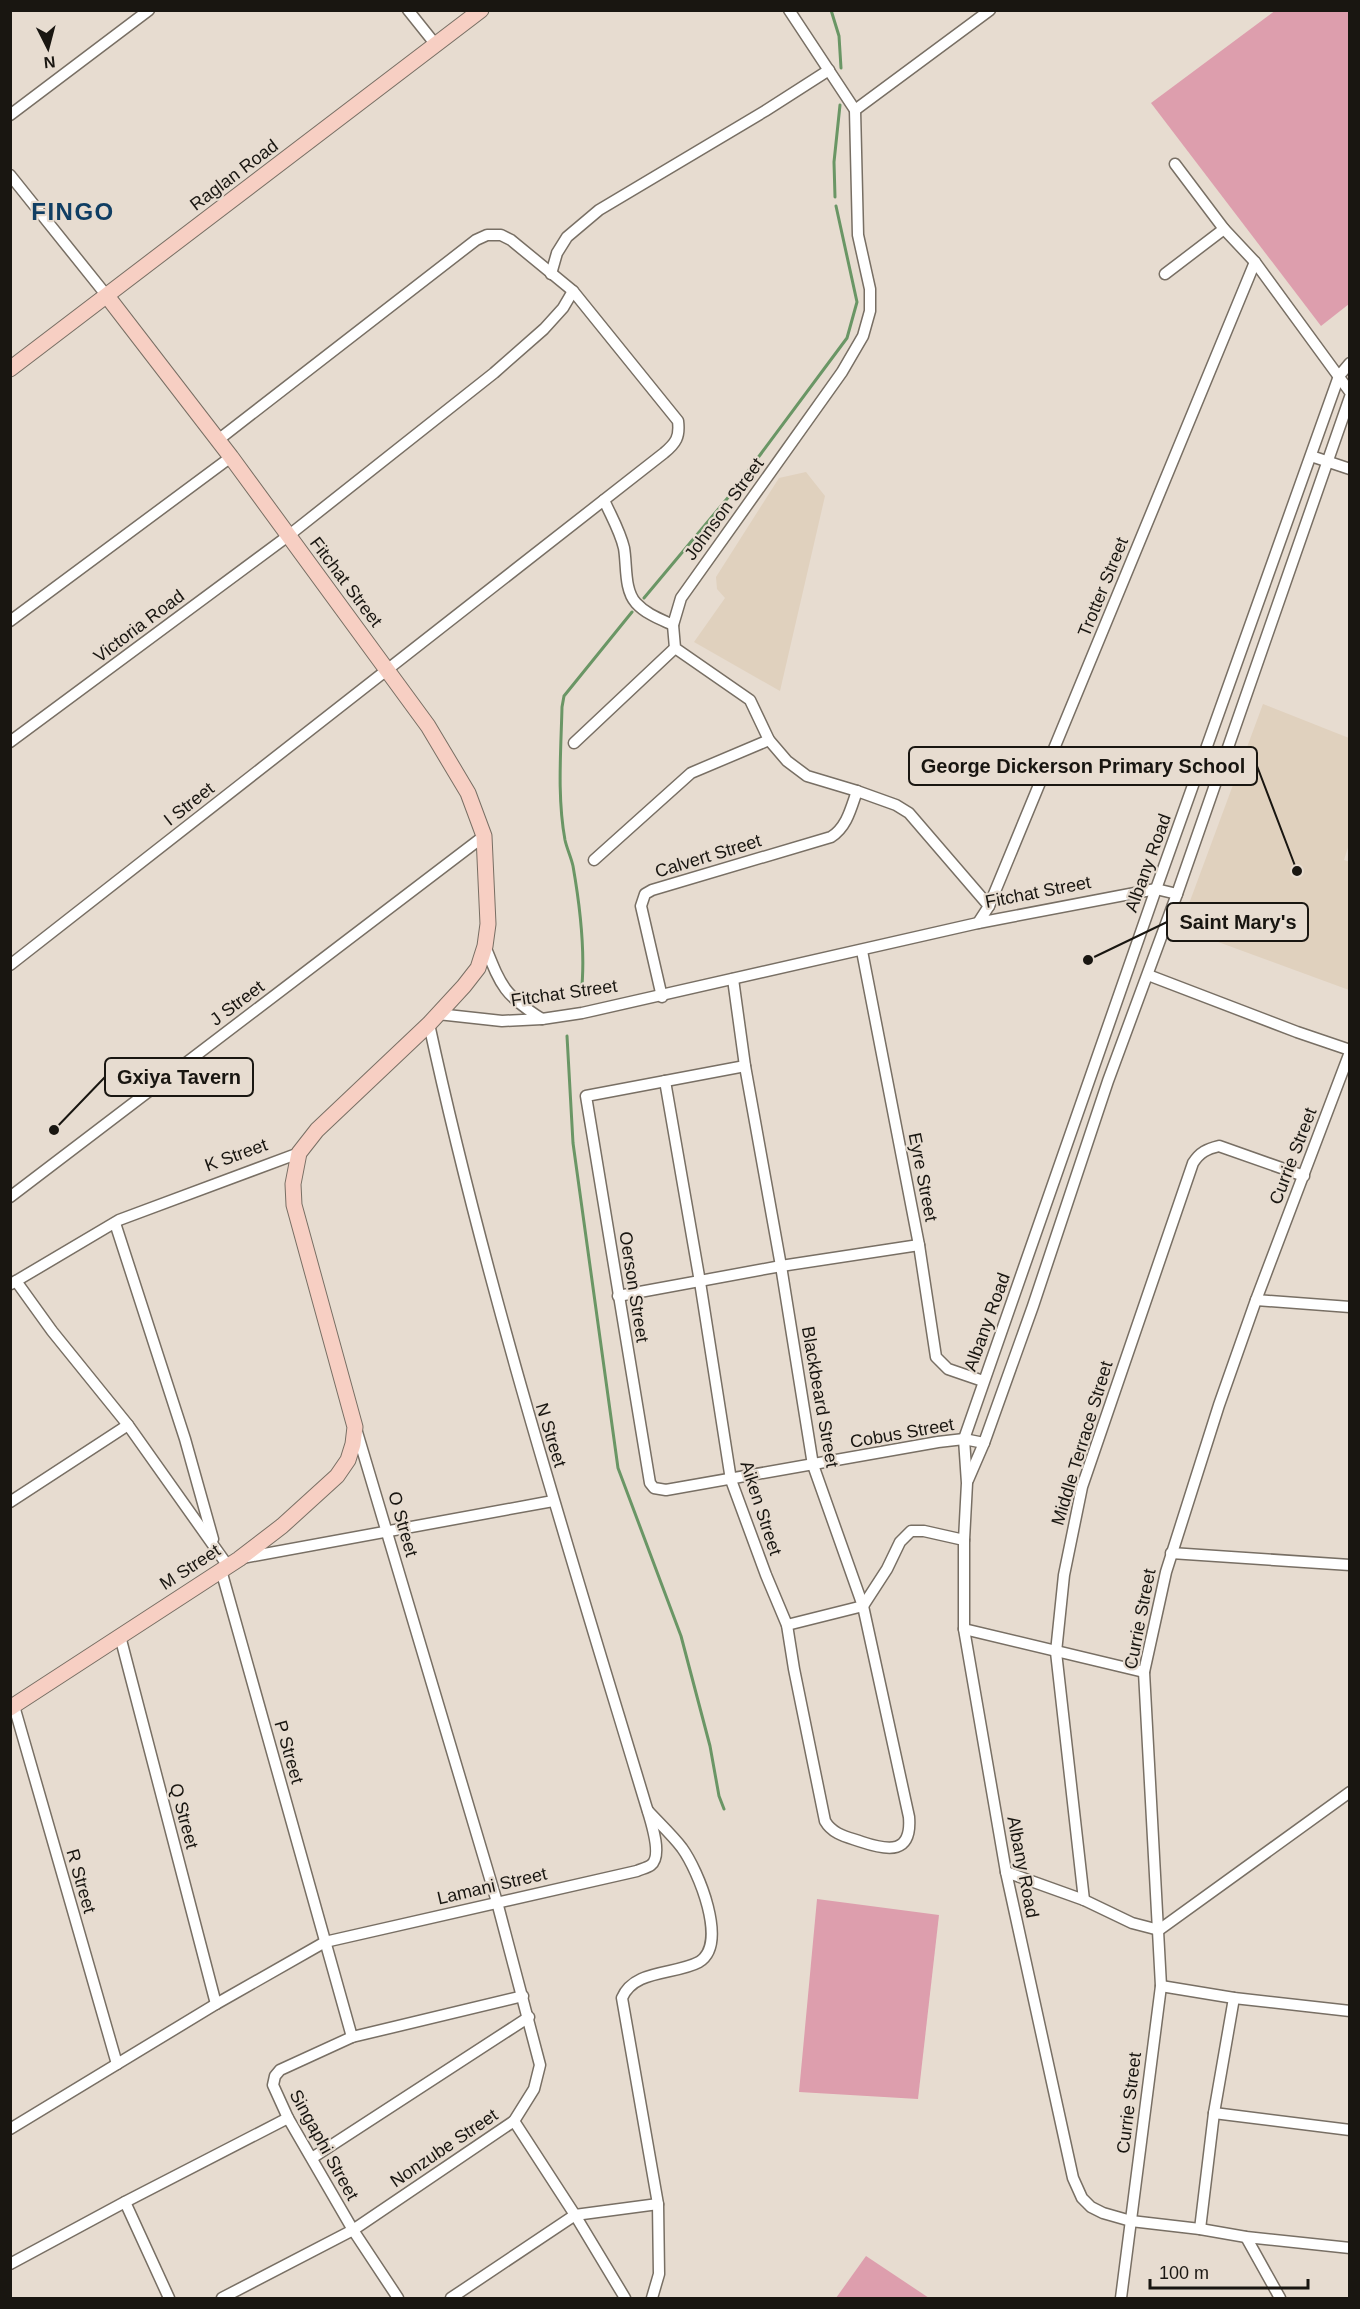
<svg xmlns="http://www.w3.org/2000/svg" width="1360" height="2309" viewBox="0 0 1360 2309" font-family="Helvetica,sans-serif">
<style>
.built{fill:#e0d1be}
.green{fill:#dd9ead}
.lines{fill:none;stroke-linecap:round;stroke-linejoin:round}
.stream{stroke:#6a9665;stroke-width:3}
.street-casing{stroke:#786f64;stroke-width:13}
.secondary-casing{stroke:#786f64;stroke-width:17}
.street{stroke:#fff;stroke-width:10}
.secondary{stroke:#f7cfc3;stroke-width:15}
.labels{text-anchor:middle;stroke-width:4.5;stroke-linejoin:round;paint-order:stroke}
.street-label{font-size:18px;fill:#191611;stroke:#e7dcd0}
.district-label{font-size:24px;font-weight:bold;letter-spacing:1.5px;fill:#103e63;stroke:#e7dcd0}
.leader{fill:none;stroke:#191611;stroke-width:2}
.callout-dot{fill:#191611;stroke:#e7dcd0;stroke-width:2}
.callout{fill:#e7dcd0;stroke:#191611;stroke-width:2}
.callout-label{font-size:20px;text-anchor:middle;font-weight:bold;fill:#191611}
</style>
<rect width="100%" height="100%" fill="#e7dcd0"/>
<g class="built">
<path d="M806,472l19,24 -45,195 -86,-49 31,-44 -8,-9 -1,-12 63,-99z"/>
<path d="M1263,704l86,34v106l-5,16 6,2 -1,128 -169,-62z"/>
</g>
<g class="green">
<path d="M1276,10l73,1v293l-28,22 -170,-223z"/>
<path d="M817,1899l122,16 -21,184 -119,-7z"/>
<path d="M866,2256l63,42h-93z"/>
</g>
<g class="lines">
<g class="stream">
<path d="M831,10l8,26 2,32"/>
<path d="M835,197l-1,-35 6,-57"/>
<path d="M644,598l87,-104 116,-156 10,-36 -21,-96"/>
<path d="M581,995c5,-40 -1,-89 -8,-129 -2,-9 -6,-17 -8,-26 -8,-43 -4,-90 -3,-133l2,-11 68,-84"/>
<path d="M567,1036l6,107 45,325 63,168 29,110 9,50 5,13"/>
</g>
<defs>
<g id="street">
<path d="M408,10l28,35"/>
<path d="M789,10l66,100 3,125 12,54v22l-7,25 -21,36 -161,226 -8,27 2,23 75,52 19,40 18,21 20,15 50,15 39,14 13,8 80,93"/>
<path d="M855,110l135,-100"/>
<path d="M10,115l139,-105"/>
<path d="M1175,164l49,65 31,33 95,130"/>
<path d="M10,175l97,121"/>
<path d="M551,274l6,-21 10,-16 32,-27 166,-99 64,-41"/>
<path d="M1165,274l59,-45"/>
<path d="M1350,363l-11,13 -10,28 -173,485 -192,550 3,44 -3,57v89l42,243 67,306 9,20 9,9 12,6 28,8 69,8 46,8 104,11"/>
<path d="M1311,456l39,13"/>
<path d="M604,500c7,16 16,31 20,48 3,17 0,42 12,55 10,11 24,16 37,22"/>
<path d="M10,621l221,-164"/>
<path d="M10,742l278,-206 206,-163 50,-44 19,-21 10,-17"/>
<path d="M574,743l101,-95"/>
<path d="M594,860l97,-87 78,-33"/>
<path d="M978,923l11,-17 266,-644"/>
<path d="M485,946c16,40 19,49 57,73"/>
<path d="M862,951l57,294 17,112 12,12 35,12"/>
<path d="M10,965l654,-512c12,-10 16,-16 14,-32l-105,-130 -62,-51 -10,-5h-14l-11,5 -258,200"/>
<path d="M1148,975l149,57 53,18"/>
<path d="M662,997l-21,-91 4,-12 7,-4 179,-53c16,-10 20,-29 26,-46"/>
<path d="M438,1014l64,7 40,-2 40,-6 396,-90 178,-34 21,5"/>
<path d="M745,1066l-159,30 64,387 4,5 12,2 272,-48 26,-3 20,4"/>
<path d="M665,1081l35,201 31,198 35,95 21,50 7,44 31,152c8,14 23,16 37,21 27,9 50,12 47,-25l-46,-211 -50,-141 -32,-199 -36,-200 -12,-87"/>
<path d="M10,1197l474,-361"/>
<path d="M115,1223l70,216 28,100"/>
<path d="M16,1281l36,50 76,94 100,141"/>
<path d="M11,1284l108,-64 180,-67"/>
<path d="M618,1296l163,-30 138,-21"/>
<path d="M1256,1300l94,7"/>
<path d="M968,1480l16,-37 49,-137 75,-225 69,-187 173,-497"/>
<path d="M10,1502l118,-77"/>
<path d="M1171,1553l179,12"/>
<path d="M242,1558l311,-57"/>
<path d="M221,1570l131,467"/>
<path d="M787,1625l76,-19 24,-37 13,-27 11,-11h13l40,9"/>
<path d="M964,1629l180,43"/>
<path d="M120,1636l96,368"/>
<path d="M14,1706l103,358"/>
<path d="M1006,1872l78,28 48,23 27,7 191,-138"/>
<path d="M1084,1900l-28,-248 8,-77 18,-88 111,-324c7,-11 14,-14 26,-17l85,30"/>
<path d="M1161,1986l73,12 116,13"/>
<path d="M1214,2113l136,17"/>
<path d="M514,2121l61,94 50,83"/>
<path d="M10,2129l206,-125 109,-62 312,-71c4,-2 10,-3 14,-6 13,-10 -2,-49 -6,-63 -78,-258 -159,-515 -216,-778"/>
<path d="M312,2158l217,-141"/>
<path d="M125,2202l44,96"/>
<path d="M1200,2229l14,-116 20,-115"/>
<path d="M1246,2237l34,61"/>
<path d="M10,2264l115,-62 163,-84"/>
<path d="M222,2298l131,-68 161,-109 20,-32 6,-24 -43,-163 -140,-470"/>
<path d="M398,2298l-45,-68 -65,-112 -15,-33 2,-9 5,-6 72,-33 171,-41"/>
<path d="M451,2298l124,-83 83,-11 -36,-206c12,-29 53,-23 77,-36 30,-18 -1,-92 -17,-114 -10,-13 -23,-25 -34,-37"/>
<path d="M652,2298l7,-24 -1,-70"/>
<path d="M1121,2298l40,-312 -17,-314 22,-100 53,-167 37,-105 94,-248"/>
</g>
<g id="secondary">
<path d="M10,369l471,-359"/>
<path d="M10,1708l229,-149 43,-33 55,-50 11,-16 5,-16 2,-17 -61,-222 -1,-21 6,-31 18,-23 112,-106 35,-38 14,-18 7,-22 3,-22 -4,-88 -16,-43 -40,-67 -197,-269 -124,-161"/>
</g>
</defs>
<use href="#street" class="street-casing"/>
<use href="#secondary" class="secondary-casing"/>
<use href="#street" class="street"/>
<use href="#secondary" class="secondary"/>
</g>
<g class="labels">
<g class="street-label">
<text transform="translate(234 175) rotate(-37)" y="6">Raglan Road</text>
<text transform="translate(724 509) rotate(-54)" y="6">Johnson Street</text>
<text transform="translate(346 582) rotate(53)" y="6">Fitchat Street</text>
<text transform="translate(1103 587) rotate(-68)" y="6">Trotter Street</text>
<text transform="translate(139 626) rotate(-37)" y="6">Victoria Road</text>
<text transform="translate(189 804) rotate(-38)" y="6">I Street</text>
<text transform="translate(708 856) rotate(-17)" y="6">Calvert Street</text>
<text transform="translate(1148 863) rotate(-70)" y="6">Albany Road</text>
<text transform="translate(1038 892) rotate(-11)" y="6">Fitchat Street</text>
<text transform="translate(564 993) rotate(-8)" y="6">Fitchat Street</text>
<text transform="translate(237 1003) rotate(-37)" y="6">J Street</text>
<text transform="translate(236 1155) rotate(-20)" y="6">K Street</text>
<text transform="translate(1293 1156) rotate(-69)" y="6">Currie Street</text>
<text transform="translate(923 1177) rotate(79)" y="6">Eyre Street</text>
<text transform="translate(634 1287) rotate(81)" y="6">Oerson Street</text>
<text transform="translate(987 1322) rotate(-70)" y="6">Albany Road</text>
<text transform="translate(820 1397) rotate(80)" y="6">Blackbeard Street</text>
<text transform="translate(902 1433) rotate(-10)" y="6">Cobus Street</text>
<text transform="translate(551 1435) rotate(73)" y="6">N Street</text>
<text transform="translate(1082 1443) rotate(-73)" y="6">Middle Terrace Street</text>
<text transform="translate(761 1508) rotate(72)" y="6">Aiken Street</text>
<text transform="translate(403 1524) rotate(74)" y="6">O Street</text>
<text transform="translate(190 1567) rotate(-33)" y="6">M Street</text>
<text transform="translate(1140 1619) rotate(-79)" y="6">Currie Street</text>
<text transform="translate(289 1752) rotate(74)" y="6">P Street</text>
<text transform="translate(184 1816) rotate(75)" y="6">Q Street</text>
<text transform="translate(1023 1867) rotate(79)" y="6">Albany Road</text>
<text transform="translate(81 1881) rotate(74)" y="6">R Street</text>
<text transform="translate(492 1886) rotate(-13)" y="6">Lamani Street</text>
<text transform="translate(1129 2103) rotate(-83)" y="6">Currie Street</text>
<text transform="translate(324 2145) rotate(61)" y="6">Singaphi Street</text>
<text transform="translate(444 2148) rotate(-34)" y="6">Nonzube Street</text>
</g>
<g class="district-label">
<text x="73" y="220">FINGO</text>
</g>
</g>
<path class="leader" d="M1297 871L1257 766M1088 960L1167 922M54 1130L105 1077"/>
<g class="callout-dot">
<circle cx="1297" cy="871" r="6"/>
<circle cx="1088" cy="960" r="6"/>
<circle cx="54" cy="1130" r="6"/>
</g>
<g class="callout">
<rect x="909" y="747" width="348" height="38" rx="6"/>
<rect x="1167" y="903" width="141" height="38" rx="6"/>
<rect x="105" y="1058" width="148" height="38" rx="6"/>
</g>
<g class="callout-label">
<text x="1083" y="773">George Dickerson Primary School</text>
<text x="1238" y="929">Saint Mary's</text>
<text x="179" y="1084">Gxiya Tavern</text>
</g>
<rect width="1360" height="2309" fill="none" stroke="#191611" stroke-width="24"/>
<g transform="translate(48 48) rotate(174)" stroke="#e7dcd0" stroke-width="4.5" paint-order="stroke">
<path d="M0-4.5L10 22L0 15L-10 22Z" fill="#191611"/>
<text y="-9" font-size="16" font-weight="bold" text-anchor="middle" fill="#191611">N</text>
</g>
<path d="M1150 2279v9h158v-9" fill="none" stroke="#191611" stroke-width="3"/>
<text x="1159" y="2279" font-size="18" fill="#191611" stroke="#e7dcd0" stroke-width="4.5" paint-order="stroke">100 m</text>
</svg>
